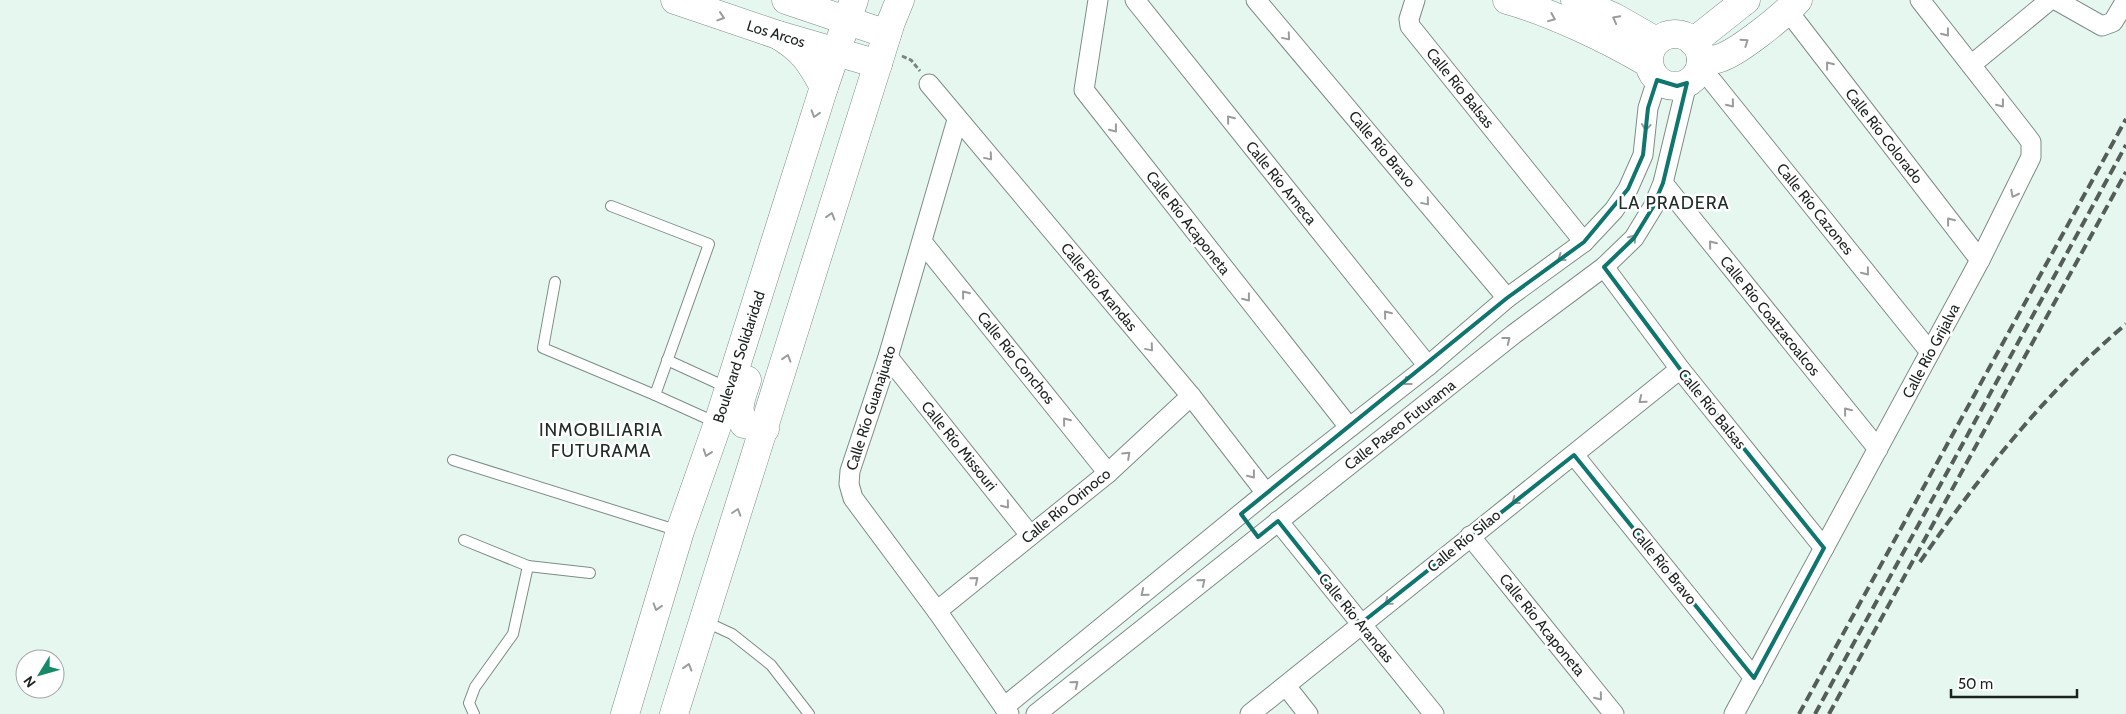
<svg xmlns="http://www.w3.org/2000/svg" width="2126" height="714" viewBox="0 0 2126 714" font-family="Cabin,sans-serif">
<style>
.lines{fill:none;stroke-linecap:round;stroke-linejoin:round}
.lane-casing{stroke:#7d8d86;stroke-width:12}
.street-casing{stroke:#7d8d86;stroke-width:21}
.secondary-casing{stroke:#7d8d86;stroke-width:29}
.highway-casing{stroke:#7d8d86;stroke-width:29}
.path{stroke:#7a8580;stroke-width:3;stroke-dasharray:5 2.5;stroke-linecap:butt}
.lane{stroke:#fff;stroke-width:10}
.street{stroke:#fff;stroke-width:19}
.secondary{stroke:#fff;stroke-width:28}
.highway{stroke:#fff;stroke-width:28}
.rail{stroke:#545d59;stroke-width:4;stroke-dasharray:10 5;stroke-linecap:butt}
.oneway{stroke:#999c9a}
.marked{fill:none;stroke:#0f766e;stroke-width:4;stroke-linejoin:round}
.labels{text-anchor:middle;stroke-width:5;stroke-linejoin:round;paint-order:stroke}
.street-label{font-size:15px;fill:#1c221f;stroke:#fff}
.quarter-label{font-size:18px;letter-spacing:1px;fill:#202d28;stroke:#fff}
</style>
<rect width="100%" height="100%" fill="#e6f7f0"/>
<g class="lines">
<defs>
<g id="lane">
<path d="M611,206l98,38 -54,151 62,28"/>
<path d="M555,282l-12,66 112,47"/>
<path d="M667,360l61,28"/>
<path d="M453,460l226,71"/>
<path d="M464,540l64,26 -15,68 -38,53 -6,16 5,11"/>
<path d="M528,566l62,7"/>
<path d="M704,621l28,13 39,31 38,49"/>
</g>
<g id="street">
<path d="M1098,0l-14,90 265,337"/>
<path d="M1135,0l293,366"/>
<path d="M1256,0l251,298"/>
<path d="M1415,0l-6,19 1,7 174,216"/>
<path d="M2056,0l46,26 11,-4 13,-22"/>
<path d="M1788,11l192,249"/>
<path d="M1971,65l79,-65"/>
<path d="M1700,66l230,286"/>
<path d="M929,84l262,312 75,97"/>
<path d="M957,120l-69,237 -38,114 -1,13 4,14 84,113 72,103"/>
<path d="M1663,183l215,266"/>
<path d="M923,243l185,230"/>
<path d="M1604,267l76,102 144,179"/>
<path d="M888,357l142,178"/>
<path d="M1574,455l180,223"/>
<path d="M1278,521l156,193"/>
<path d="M1470,536l144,178"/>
<path d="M937,611l171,-138 83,-77"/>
<path d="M1286,686l22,28"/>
<path d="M1004,707l262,-214 162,-127 79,-68 77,-56 30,-32 14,-21 15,-34 5,-47 9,-28"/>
<path d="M1036,714l478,-380 90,-67 30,-29 19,-31 10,-24 24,-100"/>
<path d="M1250,714l430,-345"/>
<path d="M1734,714l246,-454 51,-103v-15l-6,-8 -105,-134"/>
</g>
<g id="secondary">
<path d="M675,0l103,35 100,29"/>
<path d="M786,0l101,34"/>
<path d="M1507,0c44,12 102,40 141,63"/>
<path d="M1575,0l39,17 42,24"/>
<circle cx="1675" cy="60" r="26"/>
<path d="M1693,42l53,-42"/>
<path d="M1701,60c5,-1 11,0 16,-1 20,-5 66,-43 81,-59"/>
</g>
<g id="highway">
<path d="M778,35c25,15 32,26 46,52"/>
<path d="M747,380c-5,16 -12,29 -3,44l21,5"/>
<path d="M625,714l55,-183 38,-108 106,-336 30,-87"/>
<path d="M674,714l217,-692 9,-22"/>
</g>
</defs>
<use href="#lane" class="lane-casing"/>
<use href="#street" class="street-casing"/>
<use href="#secondary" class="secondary-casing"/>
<use href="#highway" class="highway-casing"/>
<path class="path" d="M902,56l9,4 9,11"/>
<use href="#lane" class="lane"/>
<use href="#street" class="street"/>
<use href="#secondary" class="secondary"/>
<use href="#highway" class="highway"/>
<g class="rail">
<path d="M1920,562c60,-87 125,-169 206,-238"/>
<path d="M1799,714l327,-595"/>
<path d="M1815,714l311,-569"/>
<path d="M1829,714l297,-542"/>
</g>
</g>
<defs><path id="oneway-chevron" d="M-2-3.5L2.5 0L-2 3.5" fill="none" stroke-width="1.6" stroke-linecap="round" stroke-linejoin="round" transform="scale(1.25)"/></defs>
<g class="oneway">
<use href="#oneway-chevron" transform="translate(721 17) rotate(18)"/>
<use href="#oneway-chevron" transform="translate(1552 18) rotate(22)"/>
<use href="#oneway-chevron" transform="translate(1616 19) rotate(-152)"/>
<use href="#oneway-chevron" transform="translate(1946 33) rotate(52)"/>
<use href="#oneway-chevron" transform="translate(1287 37) rotate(50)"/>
<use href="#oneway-chevron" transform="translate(1745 42) rotate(-34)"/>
<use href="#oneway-chevron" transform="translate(1829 65) rotate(-128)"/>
<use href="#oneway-chevron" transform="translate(1731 104) rotate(51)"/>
<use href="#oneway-chevron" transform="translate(2001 104) rotate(52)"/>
<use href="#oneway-chevron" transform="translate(815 114) rotate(107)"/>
<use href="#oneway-chevron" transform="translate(1230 119) rotate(-129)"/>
<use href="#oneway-chevron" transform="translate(1646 127) rotate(96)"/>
<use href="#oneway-chevron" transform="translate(1114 129) rotate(52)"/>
<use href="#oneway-chevron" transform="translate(989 157) rotate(50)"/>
<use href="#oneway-chevron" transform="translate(2014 194) rotate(117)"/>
<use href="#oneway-chevron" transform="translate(1426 202) rotate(50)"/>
<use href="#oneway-chevron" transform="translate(831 216) rotate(-73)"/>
<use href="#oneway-chevron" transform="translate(1950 221) rotate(-128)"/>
<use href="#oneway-chevron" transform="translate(1633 238) rotate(-51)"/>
<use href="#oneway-chevron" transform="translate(1712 244) rotate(-129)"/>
<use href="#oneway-chevron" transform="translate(1561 258) rotate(144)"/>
<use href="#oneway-chevron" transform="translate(1866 272) rotate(51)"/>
<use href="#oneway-chevron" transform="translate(965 294) rotate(-129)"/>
<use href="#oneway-chevron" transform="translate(1247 298) rotate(52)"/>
<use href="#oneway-chevron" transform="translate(1387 314) rotate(-129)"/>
<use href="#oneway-chevron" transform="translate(1507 340) rotate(-38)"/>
<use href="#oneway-chevron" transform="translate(1150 348) rotate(50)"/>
<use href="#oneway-chevron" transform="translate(787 358) rotate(-73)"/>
<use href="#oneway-chevron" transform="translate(1407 382) rotate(142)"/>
<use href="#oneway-chevron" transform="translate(1642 400) rotate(141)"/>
<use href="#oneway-chevron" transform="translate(1847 411) rotate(-129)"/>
<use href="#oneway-chevron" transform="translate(1066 421) rotate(-129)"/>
<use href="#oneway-chevron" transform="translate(707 453) rotate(109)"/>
<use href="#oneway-chevron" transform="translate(1127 455) rotate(-43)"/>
<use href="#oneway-chevron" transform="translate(1252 475) rotate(52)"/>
<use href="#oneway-chevron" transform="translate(1515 501) rotate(142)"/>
<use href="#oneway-chevron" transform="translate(1006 505) rotate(51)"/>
<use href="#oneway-chevron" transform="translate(737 512) rotate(-72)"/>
<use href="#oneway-chevron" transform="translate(975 580) rotate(-39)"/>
<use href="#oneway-chevron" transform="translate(1202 582) rotate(-39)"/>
<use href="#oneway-chevron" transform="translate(1144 593) rotate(141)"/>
<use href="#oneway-chevron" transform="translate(1388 602) rotate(141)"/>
<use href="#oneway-chevron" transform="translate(657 607) rotate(107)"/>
<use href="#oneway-chevron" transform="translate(688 667) rotate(-73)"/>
<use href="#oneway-chevron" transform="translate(1075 684) rotate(-39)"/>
<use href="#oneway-chevron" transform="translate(1599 697) rotate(51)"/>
</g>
<path class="marked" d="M1657,80l20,6 10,-3 -24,100 -10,24 -19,31 -30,29 76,102 144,179 -70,130 -180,-223 -214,169 -82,-103 -20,16 -17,-23 266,-216 77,-56 44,-53 15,-34 5,-47z"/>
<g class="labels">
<g class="street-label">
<text transform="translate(776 34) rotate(17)" y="5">Los Arcos</text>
<text transform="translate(1460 88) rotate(51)" y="5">Calle Río Balsas</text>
<text transform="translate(1884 136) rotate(52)" y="5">Calle Río Colorado</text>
<text transform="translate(1382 149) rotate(50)" y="5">Calle Río Bravo</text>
<text transform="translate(1281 183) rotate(51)" y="5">Calle Río Ameca</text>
<text transform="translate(1815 209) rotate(51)" y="5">Calle Río Cazones</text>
<text transform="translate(1188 223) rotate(52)" y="5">Calle Río Acaponeta</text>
<text transform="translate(1099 287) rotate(50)" y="5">Calle Río Arandas</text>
<text transform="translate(1770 316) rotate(51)" y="5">Calle Río Coatzacoalcos</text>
<text transform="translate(1931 351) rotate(-62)" y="5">Calle Río Grijalva</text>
<text transform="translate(739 357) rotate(-72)" y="5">Boulevard Solidaridad</text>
<text transform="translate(1016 358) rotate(51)" y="5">Calle Río Conchos</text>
<text transform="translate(871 408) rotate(-72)" y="5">Calle Río Guanajuato</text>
<text transform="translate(1712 409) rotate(51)" y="5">Calle Río Balsas</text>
<text transform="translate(1400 425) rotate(-38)" y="5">Calle Paseo Futurama</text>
<text transform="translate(959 446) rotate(51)" y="5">Calle Río Missouri</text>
<text transform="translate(1066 506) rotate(-39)" y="5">Calle Río Orinoco</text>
<text transform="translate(1464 541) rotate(-39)" y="5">Calle Río Silao</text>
<text transform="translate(1664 566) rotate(51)" y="5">Calle Río Bravo</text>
<text transform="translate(1356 618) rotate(51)" y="5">Calle Río Arandas</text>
<text transform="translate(1542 625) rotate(51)" y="5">Calle Río Acaponeta</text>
</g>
<g class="quarter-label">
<text x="1674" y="209">LA PRADERA</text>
<text x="601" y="436">INMOBILIARIA<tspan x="601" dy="21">FUTURAMA</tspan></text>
</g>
</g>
<g transform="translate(40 674) rotate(233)"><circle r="24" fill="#ffffff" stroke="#a4a7a5"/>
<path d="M0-4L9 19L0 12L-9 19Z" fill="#168968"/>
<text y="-8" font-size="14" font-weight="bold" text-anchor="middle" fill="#1c221f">N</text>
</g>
<path d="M1951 689v8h126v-8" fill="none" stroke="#1c221f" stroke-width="2.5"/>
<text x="1958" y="689" font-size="15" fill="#1c221f" stroke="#ffffff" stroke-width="4" paint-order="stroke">50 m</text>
</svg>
